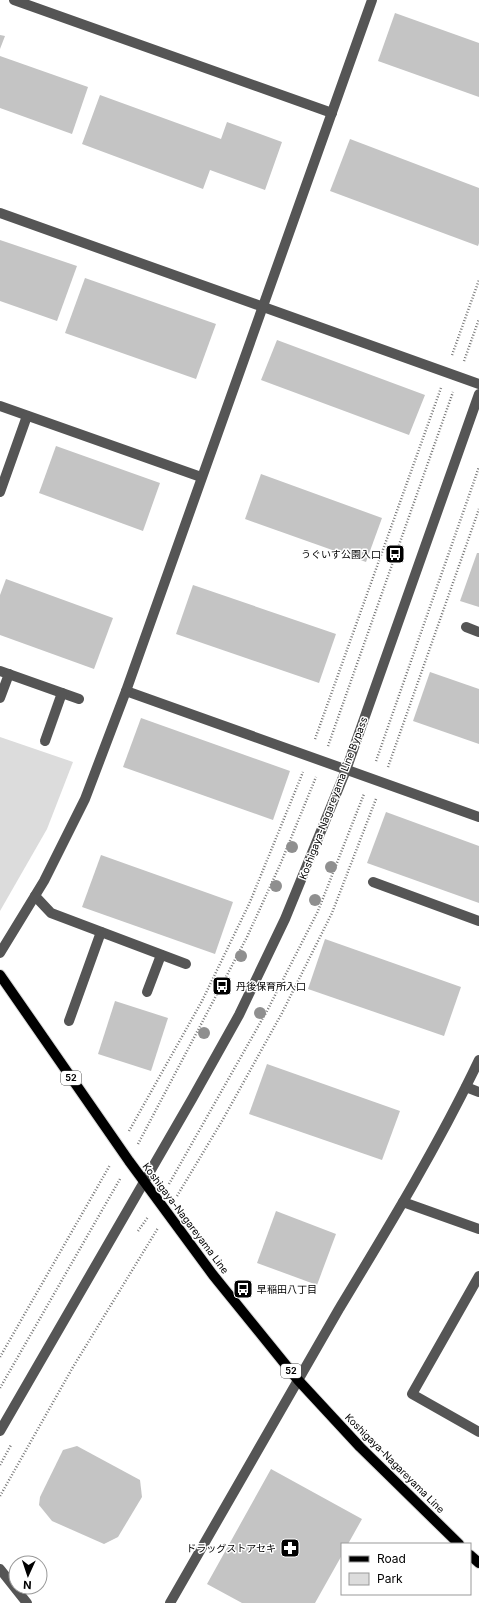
<svg xmlns="http://www.w3.org/2000/svg" width="479" height="1603" viewBox="0 0 479 1603" font-family="Inter,'Noto Sans JP',sans-serif">
<style>
.green{fill:#dcdcdc}
.building{fill:#c4c4c4}
.lines{fill:none;stroke-linecap:round;stroke-linejoin:round}
.major-casing{stroke:#dbdbdb;stroke-width:12}
.path{stroke:#777;stroke-width:2.5;stroke-dasharray:1 2;stroke-linecap:butt}
.minor{stroke:#555;stroke-width:10}
.major{stroke:#000;stroke-width:10}
.tree{fill:#8f8f8f}
.labels{text-anchor:middle;stroke-width:3;stroke-linejoin:round;paint-order:stroke}
.shield{fill:#fff;stroke:#4c4c4c;stroke-width:1}
.shield-label{font-size:9px;font-weight:bold;fill:#000}
.poi-label{font-size:10px;fill:#000;stroke:#fff;text-anchor:end}
.street-label{font-size:10px;fill:#000;stroke:#fff}
</style>
<rect width="100%" height="100%" fill="#fff"/>
<path class="green" d="M0,737l73,25 -26,67 -47,82z"/>
<g class="building">
<path d="M395,13l84,30v54l-101,-36z"/>
<path d="M0,35l5,1 -5,13z"/>
<path d="M0,56l88,31 -16,47 -72,-26z"/>
<path d="M100,95l121,44 6,-17 55,20 -17,48 -55,-20 -7,19 -121,-45z"/>
<path d="M350,139l129,49v55l-1,3 -148,-55z"/>
<path d="M0,240l77,26 -20,55 -57,-20z"/>
<path d="M85,278l131,46 -20,55 -131,-46z"/>
<path d="M277,340l148,55 -16,40 -148,-55z"/>
<path d="M56,446l104,37 -17,48 -104,-38z"/>
<path d="M261,474l121,44 -16,44 -121,-43z"/>
<path d="M477,553h2v54l-19,-6z"/>
<path d="M6,579l107,39 -19,51 -94,-34v-40z"/>
<path d="M193,585l143,49 -17,49 -143,-49z"/>
<path d="M430,672l49,17v55l-66,-23z"/>
<path d="M141,718l149,53 -17,49 -150,-53z"/>
<path d="M386,812l93,34v57l-112,-40z"/>
<path d="M101,855l132,47 -18,52 -133,-47z"/>
<path d="M325,939l136,48 -17,49 -136,-47z"/>
<path d="M115,1001l53,17 -17,53 -53,-17z"/>
<path d="M267,1064l133,47 -18,49 -133,-46z"/>
<path d="M276,1211l60,23 -19,51 -60,-22z"/>
<path d="M77,1446l63,34 2,17 -24,40 -14,7 -52,-23 -13,-16 1,-8 23,-47z"/>
<path d="M271,1469l91,50 -14,25h-6v11l-27,48h-73l-35,-19z"/>
</g>
<g class="lines">
<defs>
<g id="major">
<path d="M0,975l129,186 84,114 85,105 62,67 99,97"/>
<path d="M470,1555l9,8"/>
</g>
</defs>
<use href="#major" class="major-casing"/>
<g class="path">
<path d="M452,355l27,-75"/>
<path d="M464,361l15,-42"/>
<path d="M315,739l126,-351"/>
<path d="M328,746l125,-354"/>
<path d="M376,761l103,-294"/>
<path d="M388,767l91,-258"/>
<path d="M129,1131l73,-130 48,-99 53,-130"/>
<path d="M138,1144l109,-207 33,-72 36,-88"/>
<path d="M169,1184l99,-175 50,-98 46,-117"/>
<path d="M177,1196l45,-75 60,-108 50,-100 44,-114"/>
<path d="M138,1231l10,-14"/>
<path d="M0,1357l110,-192"/>
<path d="M0,1388l120,-209"/>
<path d="M0,1465l11,-20"/>
<path d="M0,1496l73,-129 85,-139"/>
</g>
<g class="minor">
<path d="M14,0l318,113"/>
<path d="M0,213l479,171"/>
<path d="M0,406l201,71"/>
<path d="M0,492l27,-76"/>
<path d="M466,627l13,5"/>
<path d="M0,671l79,28"/>
<path d="M126,691l353,126"/>
<path d="M0,698l9,-24"/>
<path d="M45,741l17,-48"/>
<path d="M373,882l106,39"/>
<path d="M35,896l16,17 135,51"/>
<path d="M0,953l44,-72 41,-82 41,-108 246,-691"/>
<path d="M147,992l14,-37"/>
<path d="M69,1021l32,-89"/>
<path d="M466,1087l13,5"/>
<path d="M403,1202l76,27"/>
<path d="M479,1276l-67,118 67,38"/>
<path d="M0,1431l192,-332 47,-84 46,-96 61,-149 133,-376"/>
<path d="M0,1569l27,34"/>
<path d="M170,1603c57,-98 112,-196 169,-294 49,-81 99,-163 140,-249"/>
</g>
<use href="#major" class="major"/>
</g>
<g class="tree">
<circle cx="292" cy="847" r="6"/>
<circle cx="331" cy="867" r="6"/>
<circle cx="276" cy="886" r="6"/>
<circle cx="315" cy="900" r="6"/>
<circle cx="241" cy="956" r="6"/>
<circle cx="260" cy="1013" r="6"/>
<circle cx="204" cy="1033" r="6"/>
</g>
<defs>
<symbol id="bus-square" viewBox="-11 -11 22 22"><rect x="-9" y="-9" width="18" height="18" rx="4" fill="#000" stroke="#fff"/><path d="M-5-6H5V4H4V6H2V4H-2V6H-4V4H-5ZM-3.5-4V0h7V-4ZM-3.5 1.2v1.5H-2V1.2ZM2 1.2v1.5H3.5V1.2Z" fill="#fff"/></symbol>
<symbol id="pharmacy-square" viewBox="-11 -11 22 22"><rect x="-9" y="-9" width="18" height="18" rx="4" fill="#000" stroke="#fff"/><path d="M-2-6h4v4h4v4h-4v4h-4v-4h-4v-4h4Z" fill="#fff"/></symbol>
</defs>
<g fill-rule="evenodd">
<use href="#bus-square" x="384" y="543" width="22" height="22"/>
<use href="#bus-square" x="211" y="975" width="22" height="22"/>
<use href="#bus-square" x="232" y="1278" width="22" height="22"/>
<use href="#pharmacy-square" x="279" y="1537" width="22" height="22"/>
</g>
<g class="labels">
<g class="shield">
<rect x="61" y="1071" width="20" height="14" rx="3"/>
<rect x="281" y="1364" width="20" height="14" rx="3"/>
</g>
<g class="shield-label">
<text x="71" y="1081">52</text>
<text x="291" y="1374">52</text>
</g>
<g class="poi-label">
<text x="381" y="558">うぐいす公園入口</text>
<text x="236" y="990" text-anchor="start">丹後保育所入口</text>
<text x="257" y="1293" text-anchor="start">早稲田八丁目</text>
<text x="276" y="1552">ドラッグストアセキ</text>
</g>
<g class="street-label">
<text transform="translate(333 798) rotate(-69)" y="4">Koshigaya-Nagareyama Line Bypass</text>
<text transform="translate(186 1218) rotate(53)" y="4">Koshigaya-Nagareyama Line</text>
<text transform="translate(395 1463) rotate(45)" y="4">Koshigaya-Nagareyama Line</text>
</g>
</g>
<rect x="341" y="1543" width="130" height="52" fill="#ffffff" stroke="#999999"/>
<rect x="349" y="1556" width="20" height="6" fill="#000000" stroke="#999999"/>
<text x="377" y="1563" font-size="12" fill="#000000">Road</text>
<rect x="349" y="1573" width="20" height="12" fill="#dcdcdc" stroke="#999999"/>
<text x="377" y="1583" font-size="12" fill="#000000">Park</text>
<g transform="translate(28 1575) rotate(183)"><circle r="19" fill="#ffffff" stroke="#999999"/>
<path d="M0-3L7 15L0 10L-7 15Z" fill="#000000"/>
<text y="-6" font-size="11" font-weight="bold" text-anchor="middle" fill="#000000">N</text>
</g>
</svg>
